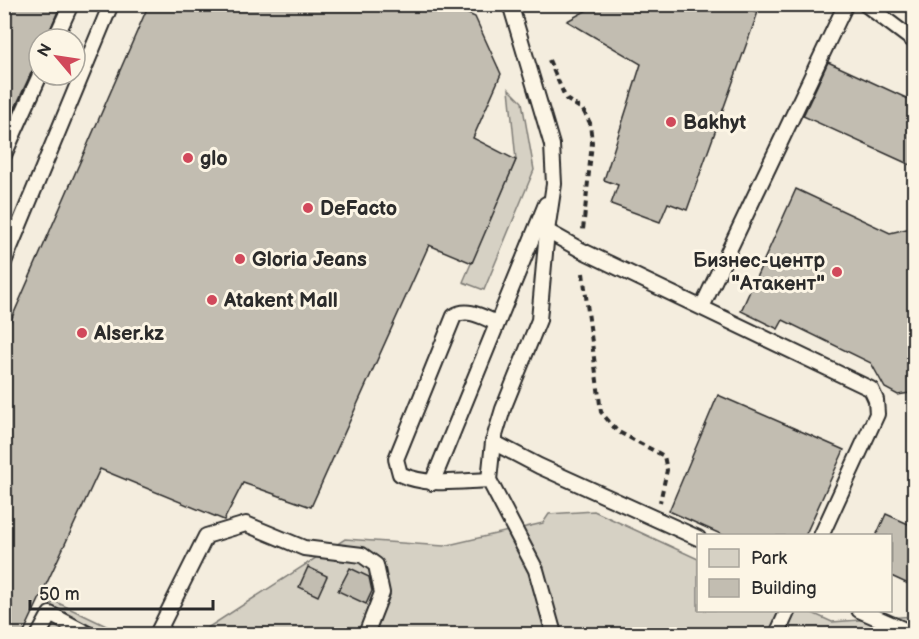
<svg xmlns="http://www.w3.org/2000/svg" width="919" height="639" viewBox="0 0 919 639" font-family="'Balsamiq Sans',sans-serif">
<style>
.green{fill:#d6d1c4;stroke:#807e78;stroke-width:1.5}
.building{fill:#c2bdb1;stroke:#2b2b2b;stroke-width:1.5}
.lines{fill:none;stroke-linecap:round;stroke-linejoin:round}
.lane-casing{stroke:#2b2b2b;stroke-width:18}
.path{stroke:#2b2b2b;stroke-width:4;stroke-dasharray:6 4.5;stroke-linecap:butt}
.lane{stroke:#fcf5e5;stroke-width:14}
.poi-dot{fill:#d1495b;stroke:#fcf5e5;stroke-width:2}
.labels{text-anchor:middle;stroke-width:6;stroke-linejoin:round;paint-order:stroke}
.poi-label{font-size:20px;font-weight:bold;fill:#2b2b2b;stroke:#fcf5e5;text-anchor:start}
</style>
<rect width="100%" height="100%" fill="#f4edde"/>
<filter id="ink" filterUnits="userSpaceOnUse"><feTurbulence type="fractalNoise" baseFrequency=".0167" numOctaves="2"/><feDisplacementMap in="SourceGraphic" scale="12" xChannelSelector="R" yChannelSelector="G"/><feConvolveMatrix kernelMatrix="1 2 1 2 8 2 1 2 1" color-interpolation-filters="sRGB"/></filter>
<g filter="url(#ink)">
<g class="green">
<path d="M509,89l13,13 12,68 -50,120 -21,-8 53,-122z"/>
<path d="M594,511l104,48v51l110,1 24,11 82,-6v18h-716l147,-95 99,7 99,-23 6,-9z"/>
<path d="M54,601l69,33h-94z"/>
</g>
<g class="building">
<path d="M4,4h57l-15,35h-7v24l-7,8 -28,61z"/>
<path d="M149,4h298l28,13 26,57 -28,64 43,22 -44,103 -43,-18 -118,262 -68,-24 -19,37 -124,-51 -77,165h-19v-298z"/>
<path d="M598,4h134l26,8 -71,198 -19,-7 -8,19 -49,-18 7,-19 -14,-5 37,-116 -74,-43z"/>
<path d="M828,62l87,40v65l-112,-51z"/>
<path d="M796,189l94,44 25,-6v165l-17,3 -13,-7 -14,-25 -88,-43 -5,9 -37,-18z"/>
<path d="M718,395l126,55 -39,86h-80l-56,-25z"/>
<path d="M886,514l29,13v60l-24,-11v-40h-15z"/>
<path d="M308,567l19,9 -9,20 -19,-9z"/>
<path d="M350,568l19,9 3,14 -6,13 -28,-13z"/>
</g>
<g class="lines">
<defs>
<g id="lane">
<path d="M506,4l5,3 41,138 2,39 -7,47 -8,89 -36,89 -10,33 -4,38 47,90 18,64"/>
<path d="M865,4l49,37"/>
<path d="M55,39l16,-35"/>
<path d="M4,155l36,-80"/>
<path d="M547,231l34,19 290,139 5,11 1,14 -56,122"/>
<path d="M4,262l107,-258"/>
<path d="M702,307l144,-303"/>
<path d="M493,442l46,24 159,72"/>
<path d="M489,480c-30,1 -61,7 -89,-6l-4,-15 58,-143c14,-9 30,2 43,7"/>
<path d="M432,483l114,-279"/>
<path d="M859,610l55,24"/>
<path d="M39,634l11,-20 38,20"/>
<path d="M157,634l49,-98 40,-12 58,24 58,7 14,10 6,28 -16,41"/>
<path d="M777,634l11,-24"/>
</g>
</defs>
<use href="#lane" class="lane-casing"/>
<g class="path">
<path d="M549,60l17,39 17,11 7,13 2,20 -9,87"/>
<path d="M583,273l18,139 16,19 47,25 3,14 -7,32"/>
</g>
<use href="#lane" class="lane"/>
</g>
</g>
<g class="poi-dot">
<circle cx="671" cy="122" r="6"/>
<circle cx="188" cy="158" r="6"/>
<circle cx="308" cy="208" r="6"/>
<circle cx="240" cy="259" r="6"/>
<circle cx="837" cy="272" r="6"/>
<circle cx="212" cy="300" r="6"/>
<circle cx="82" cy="333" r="6"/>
</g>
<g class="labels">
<g class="poi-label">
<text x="683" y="129">Bakhyt</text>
<text x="200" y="165">glo</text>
<text x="320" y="215">DeFacto</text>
<text x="252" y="266">Gloria Jeans</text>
<text x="825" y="267" text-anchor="end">Бизнес-центр<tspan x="825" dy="23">"Атакент"</tspan></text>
<text x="224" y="307">Atakent Mall</text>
<text x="94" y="340">Alser.kz</text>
</g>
</g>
<rect width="919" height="639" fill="none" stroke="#fcf5e5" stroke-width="24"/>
<rect x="12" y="12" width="895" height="615" fill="none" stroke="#2b2b2b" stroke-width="2" filter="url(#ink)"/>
<rect x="697" y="534" width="195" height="78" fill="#fcf5e5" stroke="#a8a49b" stroke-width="1.5"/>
<rect x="709" y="549" width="30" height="18" fill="#d6d1c4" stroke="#a8a49b" stroke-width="1.5"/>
<text x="751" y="564" font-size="18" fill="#2b2b2b">Park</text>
<rect x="709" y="579" width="30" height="18" fill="#c2bdb1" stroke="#a8a49b" stroke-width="1.5"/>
<text x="751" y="594" font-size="18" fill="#2b2b2b">Building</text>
<g transform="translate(57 57) rotate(299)"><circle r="28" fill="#fcf5e5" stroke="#a8a49b" stroke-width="1.5"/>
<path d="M0-4.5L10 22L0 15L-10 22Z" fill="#d1495b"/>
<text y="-9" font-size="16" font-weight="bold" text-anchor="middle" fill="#2b2b2b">N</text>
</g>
<path d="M30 600v9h183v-9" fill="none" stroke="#2b2b2b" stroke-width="3"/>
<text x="39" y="600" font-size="18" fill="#2b2b2b" stroke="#fcf5e5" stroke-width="4.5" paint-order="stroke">50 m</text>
</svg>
